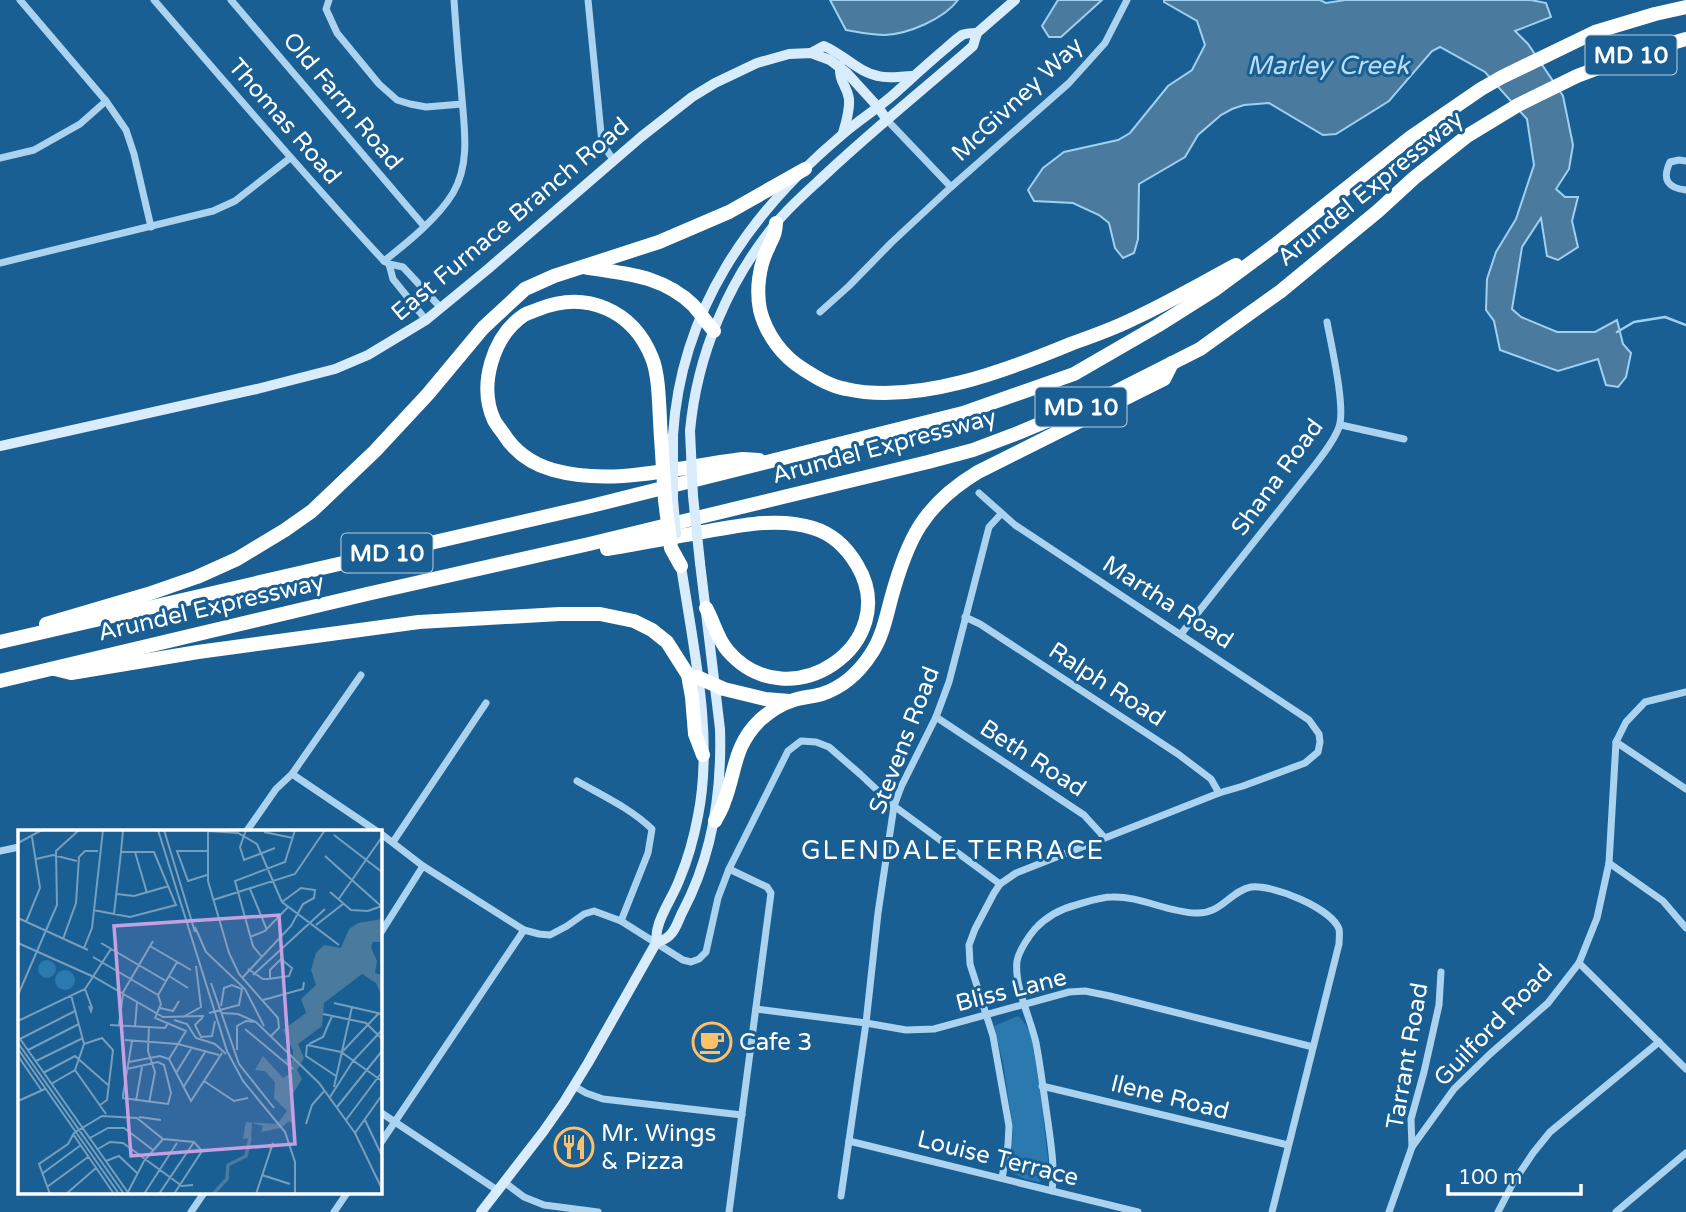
<svg xmlns="http://www.w3.org/2000/svg" width="1686" height="1212" viewBox="0 0 1686 1212" font-family="'Varela Round',sans-serif">
<style>
.green{fill:#2a79af}
.water{fill:#4a7a9e;stroke:#9ed0f1;stroke-width:2}
.lines{fill:none;stroke-linecap:round;stroke-linejoin:round}
.stream{stroke:#9ed0f1;stroke-width:2.5}
.minor{stroke:#abd3ef;stroke-width:7}
.secondary{stroke:#d9ecfb;stroke-width:10}
.motorway{stroke:#fff;stroke-width:14}
.secondary-bridge{stroke:#d9ecfb;stroke-width:10}
.motorway-bridge{stroke:#fff;stroke-width:14}
.labels{text-anchor:middle;stroke-width:6;stroke-linejoin:round;paint-order:stroke}
.shield{fill:#1a5f93;stroke:#bacfdf;stroke-width:2}
.shield-label{font-size:23px;font-weight:bold;fill:#fff}
.street-label{font-size:24px;fill:#fff;stroke:#1a5f93}
.poi-label{font-size:24px;fill:#fff;stroke:#1a5f93;text-anchor:start}
.water-label{font-size:26px;font-style:italic;fill:#b8ddf6;stroke:#1a5f93}
.neighbourhood-label{font-size:26px;letter-spacing:2px;fill:#fff;stroke:#1a5f93}
.inset-river{fill:none;stroke:#4a7a9e;stroke-width:3.5}
.inset-road{fill:none;stroke:#769fbe;stroke-width:2}
.view{fill:#c4a0e2;fill-opacity:0.15;stroke:#c4a0e2;stroke-width:3.5}
.inset-edge{fill:none;stroke:#fff;stroke-width:3.5}
</style>
<rect width="100%" height="100%" fill="#1a5f93"/>
<path class="green" d="M1018,1016l5,5 8,12 9,58 9,77 -3,9 -7,5 -14,-3 -13,-6 -1,-9 2,-35 -10,-66 -9,-37z"/>
<g class="water">
<path d="M830,0h128c-14,19 -50,34 -73,35 -13,0 -27,-3 -39,-5z"/>
<path d="M1058,0h44l-41,37h-12l-7,-11z"/>
<path d="M1164,0h156l6,3 19,-3h186l15,3 5,14 -36,14 13,13 35,52 10,49 -4,24 -13,20 9,8h13l-6,24 6,26 -20,13 -11,-4 -6,-38 -19,29 -10,62 9,8 36,15h38l22,-12 6,24 8,9 -5,24 -8,10 -12,-2 -8,-26 -40,12 -58,-21 -6,-29 -8,-11 1,-31 9,-27 20,-33 18,-54 -7,-46 -42,-47 -45,-25 -8,4 -43,50 -53,33 -13,1 -54,-32 -25,2 -12,4 -11,6 -23,20 -13,22 -46,27 -1,55 -4,14 -11,5 -8,-10 -6,-25 -10,-8 -26,-12 -39,-2 -6,-11 15,-22 21,-16 54,-12 12,-7 38,-47 24,-16 13,-25 -8,-24 -33,-19z"/>
</g>
<g class="lines">
<path class="stream" d="M1617,332l17,-10 31,-5 21,8"/>
<g class="minor">
<path d="M20,0l86,101 20,29 8,24 17,73"/>
<path d="M154,0c76,88 151,176 230,261l5,3 14,3 38,41"/>
<path d="M231,0l193,226"/>
<path d="M329,0l-3,9 11,24 42,51 18,16 13,4 16,3 36,-3"/>
<path d="M588,0l14,143 12,18"/>
<path d="M887,120l64,67"/>
<path d="M0,158l34,-8 46,-26 26,-23"/>
<path d="M1686,161l-7,-1 -9,2c-8,17 -3,26 16,28"/>
<path d="M384,261c23,-18 54,-43 69,-68 19,-32 10,-72 8,-107 -3,-28 -5,-57 -7,-86"/>
<path d="M0,263l213,-52 22,-10 55,-43"/>
<path d="M389,264l4,15 33,41"/>
<path d="M820,312l29,-26 42,-43 60,-56 118,-104 36,-40 22,-43"/>
<path d="M1341,425l63,14"/>
<path d="M979,493l36,32 294,195 10,14 1,8 -2,10 -13,11 -62,23 -24,7 -203,80 -16,11 -6,9 -19,36 -6,16 1,19 23,72 16,90 -1,19 -6,33"/>
<path d="M965,617l15,7 198,130 33,25 8,14"/>
<path d="M1181,634l134,-169c9,-12 19,-24 24,-38 7,-19 -8,-83 -12,-105"/>
<path d="M936,717l148,98 20,22"/>
<path d="M1616,742l70,47"/>
<path d="M292,774l86,58"/>
<path d="M577,781c26,15 53,27 75,48l-4,24 -27,68"/>
<path d="M246,832l30,-43 16,-15 69,-99"/>
<path d="M380,833l43,33 101,64 15,4 11,1 17,-9 17,-12 10,-3 27,10 62,39 8,2 8,-3 7,-7 12,-54 11,-29 59,-118 13,-10 15,1 13,5 31,27 34,32 106,78"/>
<path d="M393,842l93,-139"/>
<path d="M0,851l19,-4"/>
<path d="M1609,863l54,38 23,27"/>
<path d="M380,934l43,-68"/>
<path d="M1579,963l107,106"/>
<path d="M756,1009l110,14 40,7 28,-1 135,-37 16,-1 25,5 203,51"/>
<path d="M574,1086l12,7 17,6 139,16"/>
<path d="M1042,1086l246,59"/>
<path d="M380,1112l117,78"/>
<path d="M849,1141l289,71"/>
<path d="M380,1144l144,-214"/>
<path d="M1412,1147l-1,-28 13,-47 15,-67 2,-33"/>
<path d="M504,1182l20,15 20,8 54,7"/>
<path d="M1052,1191c3,-24 -1,-46 -4,-69 -4,-26 -7,-53 -12,-79 -5,-24 -22,-56 -19,-82 2,-10 11,-24 18,-32 11,-12 25,-20 41,-24 11,-3 24,-8 36,-8 28,-1 55,15 83,16 26,2 35,-22 56,-26 21,-3 80,21 88,42 1,5 0,10 0,15l-67,268"/>
<path d="M841,1196l25,-173 12,-110 16,-107 7,-19 35,-70 13,-35 40,-155 12,-13"/>
<path d="M191,1212l13,-19"/>
<path d="M334,1212l13,-19"/>
<path d="M729,1212l42,-319 -4,-6 -38,-18"/>
<path d="M1389,1212l23,-65 42,-58 36,-35 58,-51 31,-40 18,-45 12,-55 7,-121 10,-20 19,-20 41,-10"/>
<path d="M1498,1212l15,-29 20,-30 17,-21 109,-90"/>
<path d="M1616,1212l70,-59"/>
</g>
<g class="secondary">
<path d="M811,53l13,-7c19,8 34,26 54,30 11,3 23,0 34,0"/>
<path d="M840,66c-1,17 7,19 9,33 1,11 -3,24 -6,34"/>
<path d="M690,431c7,-76 38,-150 87,-209 15,-18 33,-33 50,-49 47,-44 97,-84 146,-127l4,-13 38,-33"/>
<path d="M673,435c8,-125 76,-222 170,-301 16,-14 34,-25 50,-39 18,-16 34,-31 52,-46 5,-4 11,-10 17,-14 4,-2 10,-2 15,-2"/>
<path d="M0,446l257,-57 78,-20 33,-14 58,-35 62,-51 153,-132 51,-40 23,-14 42,-20 32,-9 22,-1 19,7 17,13 31,34 9,13"/>
<path d="M656,943c4,-2 11,-4 14,-8 6,-5 9,-17 13,-24 30,-57 39,-118 37,-182l-20,-166"/>
<path d="M481,1212l62,-80 21,-30 24,-39 68,-120c1,-5 0,-11 2,-16 3,-14 17,-34 22,-49 8,-19 14,-41 18,-62 16,-80 -5,-170 -17,-250"/>
</g>
<g class="motorway">
<path d="M776,223c-1,14 -3,13 -8,25 -9,18 -12,42 -8,62 6,24 22,46 43,59 14,9 27,17 43,20 71,16 162,-19 227,-46 20,-7 40,-14 60,-24 35,-16 69,-36 103,-54"/>
<path d="M584,267c39,7 77,7 109,38 7,8 14,18 21,26"/>
<path d="M661,437c-2,-22 -1,-60 -9,-79 -19,-48 -66,-68 -113,-49 -5,2 -10,3 -15,6 -31,21 -46,70 -30,105 2,4 6,9 9,13 11,18 29,31 50,37 62,17 128,-4 190,-11l16,1"/>
<path d="M607,549c30,-5 60,-11 90,-16 36,-6 80,-17 116,-5 20,6 34,20 44,37 47,78 -67,157 -129,86 -11,-12 -14,-29 -22,-43"/>
<path d="M46,624l102,-30 49,-17 40,-18 48,-29 27,-19 63,-60 53,-57 55,-66 42,-39 29,-13 105,-34 70,-30 76,-43"/>
<path d="M0,642l591,-136 372,-93 111,-39 83,-48 57,-36 61,-45 136,-108 70,-48 21,-12 93,-45 60,-18 31,-7"/>
<path d="M55,669l16,4 127,-21 221,-30 141,-8h40l34,7 18,9 15,12 21,33 4,22 3,37 8,21"/>
<path d="M697,677l27,12 41,10 25,2"/>
<path d="M0,681l367,-87 222,-50 339,-82 45,-12 45,-17 93,-39 89,-45 81,-58 97,-80 36,-33 53,-42 51,-31 59,-29 61,-23 48,-14"/>
<path d="M715,821c3,-6 7,-12 9,-19 12,-30 9,-56 36,-82 8,-7 21,-16 31,-19 10,-4 21,-4 31,-7 21,-7 38,-23 49,-40 11,-16 15,-36 20,-55 16,-59 32,-94 87,-127l186,-93 8,-16"/>
</g>
<g class="secondary-bridge">
<path d="M690,431l3,65 7,67"/>
<path d="M673,435v64l3,35"/>
</g>
<path class="motorway-bridge" d="M661,437l4,63 6,48 10,18"/>
</g>
<defs>
<symbol id="cafe-ring" viewBox="-11 -11 22 22"><circle r="9.5" fill="#1a5f93" stroke="#ffc06a" stroke-width="1.5"/><path d="M-5.5-4.5H6V0H3Q3 3.5 0 3.5H-2.5Q-5.5 3.5-5.5 0ZM3-3.2v2h1.7v-2ZM-6 4.5H4V6H-6Z" fill="#ffc06a"/></symbol>
<symbol id="restaurant-ring" viewBox="-11 -11 22 22"><circle r="9.5" fill="#1a5f93" stroke="#ffc06a" stroke-width="1.5"/><path d="M-5-6h1v4h1v-4h1v4h1v-4h1v5L-1.5 .5V6h-2V.5L-5-1ZM5-6V6H3V1.5H1.5Q1.5-4 5-6Z" fill="#ffc06a"/></symbol>
</defs>
<g fill-rule="evenodd">
<use href="#cafe-ring" x="690" y="1020" width="44" height="44"/>
<use href="#restaurant-ring" x="552" y="1125" width="44" height="44"/>
</g>
<g class="labels">
<g class="shield">
<rect x="1585.5" y="35.5" width="91" height="39" rx="5"/>
<rect x="1035.5" y="387.5" width="91" height="39" rx="5"/>
<rect x="341.5" y="533.5" width="91" height="39" rx="5"/>
</g>
<g class="shield-label">
<text x="1631" y="63">MD 10</text>
<text x="1081" y="415">MD 10</text>
<text x="387" y="561">MD 10</text>
</g>
<g class="street-label">
<text transform="translate(1017 99) rotate(-43)" y="8">McGivney Way</text>
<text transform="translate(343 101) rotate(50)" y="8">Old Farm Road</text>
<text transform="translate(285 121) rotate(49)" y="8">Thomas Road</text>
<text transform="translate(1370 188) rotate(-39)" y="8">Arundel Expressway</text>
<text transform="translate(510 219) rotate(-40)" y="8">East Furnace Branch Road</text>
<text transform="translate(884 446) rotate(-15)" y="8">Arundel Expressway</text>
<text transform="translate(1277 477) rotate(-54)" y="8">Shana Road</text>
<text transform="translate(1168 602) rotate(33)" y="8">Martha Road</text>
<text transform="translate(211 607) rotate(-13)" y="8">Arundel Expressway</text>
<text transform="translate(1107 684) rotate(33)" y="8">Ralph Road</text>
<text transform="translate(904 740) rotate(-69)" y="8">Stevens Road</text>
<text transform="translate(1033 758) rotate(33)" y="8">Beth Road</text>
<text transform="translate(1011 990) rotate(-14)" y="8">Bliss Lane</text>
<text transform="translate(1493 1025) rotate(-46)" y="8">Guilford Road</text>
<text transform="translate(1407 1056) rotate(-80)" y="8">Tarrant Road</text>
<text transform="translate(1170 1097) rotate(14)" y="8">Ilene Road</text>
<text transform="translate(998 1158) rotate(14)" y="8">Louise Terrace</text>
</g>
<g class="poi-label">
<text x="739" y="1050">Cafe 3</text>
<text x="601" y="1141">Mr. Wings<tspan x="601" dy="28">&amp; Pizza</tspan></text>
</g>
<g class="water-label">
<text x="1328" y="74">Marley Creek</text>
</g>
<g class="neighbourhood-label">
<text x="953" y="859">GLENDALE TERRACE</text>
</g>
</g>
<g transform="translate(18 830)">
<rect width="364" height="364" fill="#1a5f93"/>
<path d="M20 139a9 9 0 1 1 18 0a9 9 0 1 1-18 0ZM37 150a10 10 0 1 1 20 0a10 10 0 1 1-20 0Z" fill="#2a79af"/>
<path d="M364,89v23h-9l-2,5 6,14 -2,12 7,2v22l-6,-14 -14,-9 -38,29 -2,23 -24,18 6,14 -7,12 5,9 -10,16 2,30 -5,-4 -8,7 -20,4 2,-6 -11,-3 -1,15 -8,1 3,-17 31,2 10,-13 -13,-13 1,-16 -10,-11 -10,-1 8,-14 20,22 10,-6 -9,-13 8,1 1,-9 -10,-21 23,-17 -5,-14 15,-14 -5,-15 5,-17 8,-8 17,3 8,-19 9,-6z" fill="#4a7a9e"/>
<path class="inset-river" d="M195,364l14,-15 1,-14 18,-9 4,-18"/>
<path class="inset-road" d="M140,0l69,221 16,30 42,51 10,30v32M146,0l31,102M190,0v51l21,72 10,21 39,44 1,10 -8,8M228,0l-6,17 4,13 31,-12M190,1l30,2 19,11 25,58 57,43M246,2l29,6M316,5l48,37M0,13l24,-13M189,21h-30l11,30 19,-6M103,22l2,-22M117,22l12,41M307,26l56,50M18,29l17,-4 24,6M0,33v26M232,59l17,41M312,62l21,18 17,1 14,-5M99,64l17,2 35,-10M195,70l82,-26 30,-44M320,70l44,-63M75,80l37,7 46,-12 -22,-53h-33l-7,62M0,88l70,32M8,92l14,-34 -8,-51M298,95l27,-21M177,97l11,25 39,37 19,37M232,107l15,-6 23,-24M45,109l13,-36 3,-46 6,-6h13M0,113l76,34 69,40 41,-1M83,113l65,38M132,116l41,24M66,118l8,-20 11,-98M243,126l-8,-10 -18,-65 50,-19 10,-32M75,127l65,38M230,139l15,10h5l21,-3 3,-8 -11,-9 -11,11v8M235,145l72,-66M151,146l19,12M225,147l48,-51 12,-22 11,-6 1,-8 -14,-2 -19,14M193,153l28,81 35,44M67,159l7,19 -1,3 -2,-5M104,164l31,-53M0,165l39,-90 -1,-54 23,-21M245,170l40,-11 1,-7M316,173l48,11M142,178l13,3 6,-10M191,183l30,-8 3,-16 -10,-4 -8,3 -3,18M203,183l17,1 18,8 63,61 36,50 27,56M305,184l43,9 16,16M165,187l18,-10 -5,-41M185,187l-8,8 6,12 11,-1 3,-15M156,190l13,4 9,14 19,6 11,10M0,191l67,-32 26,-40M92,195l55,3 3,-5M101,195l4,-31M117,196l2,-23M131,197l-1,24 7,21 -6,31M227,199l48,40M0,206l111,158M2,209l55,-28M107,210l53,4 41,11M0,213l106,151M66,214l18,-6 11,12 -6,50 -7,5M291,214l14,-7 9,-21M289,215l34,7 41,29M289,215l-1,11 30,20M0,219l101,145M10,220l51,-26M219,220v-24l9,-5 10,1M325,221l36,-38M0,226l24,35M151,229l17,-28 -31,-13 6,-14 -3,-9 19,-33M18,231l47,-23M111,232l31,-6 9,3 22,42 31,-48M109,239l31,-7 6,3 7,28 -3,11 -45,-6v-3l9,-54M57,240l31,44M25,243l32,-17 33,29M158,243l15,-24M186,251l30,20 14,-3M33,254l24,-14 9,-26 -13,-49M316,257l18,-80M165,258l22,-36M312,267l23,-36 29,-31M0,271l27,-12M118,271l6,-34M319,277l45,-56M121,287l22,3M328,290l36,-48M347,290l17,36M288,294l6,-19 13,-15M337,303l27,-38M55,304l41,60M72,308l18,-10h16l29,22M80,319l12,-7 13,1 59,43 11,-1M88,331l13,-5 18,17M25,343l38,-28M244,345l28,9M29,357l41,-30M110,362l16,-31 19,-22M32,364l-11,-30 29,-20 6,-11 28,-17 35,2 26,21 31,3 8,9M48,364l30,-26M126,364l33,-51M141,364l35,-52M156,364l28,-43M238,364l17,-51 -3,6"/>
<path class="view" d="M261,85l16,229 -164,12 -17,-230z"/>
<rect width="364" height="364" class="inset-edge"/>
</g>
<path d="M1448 1184v10h133v-10" fill="none" stroke="#ffffff" stroke-width="3.5"/>
<text x="1458" y="1184" font-size="21" fill="#ffffff" stroke="#1a5f93" stroke-width="5" paint-order="stroke">100 m</text>
</svg>
